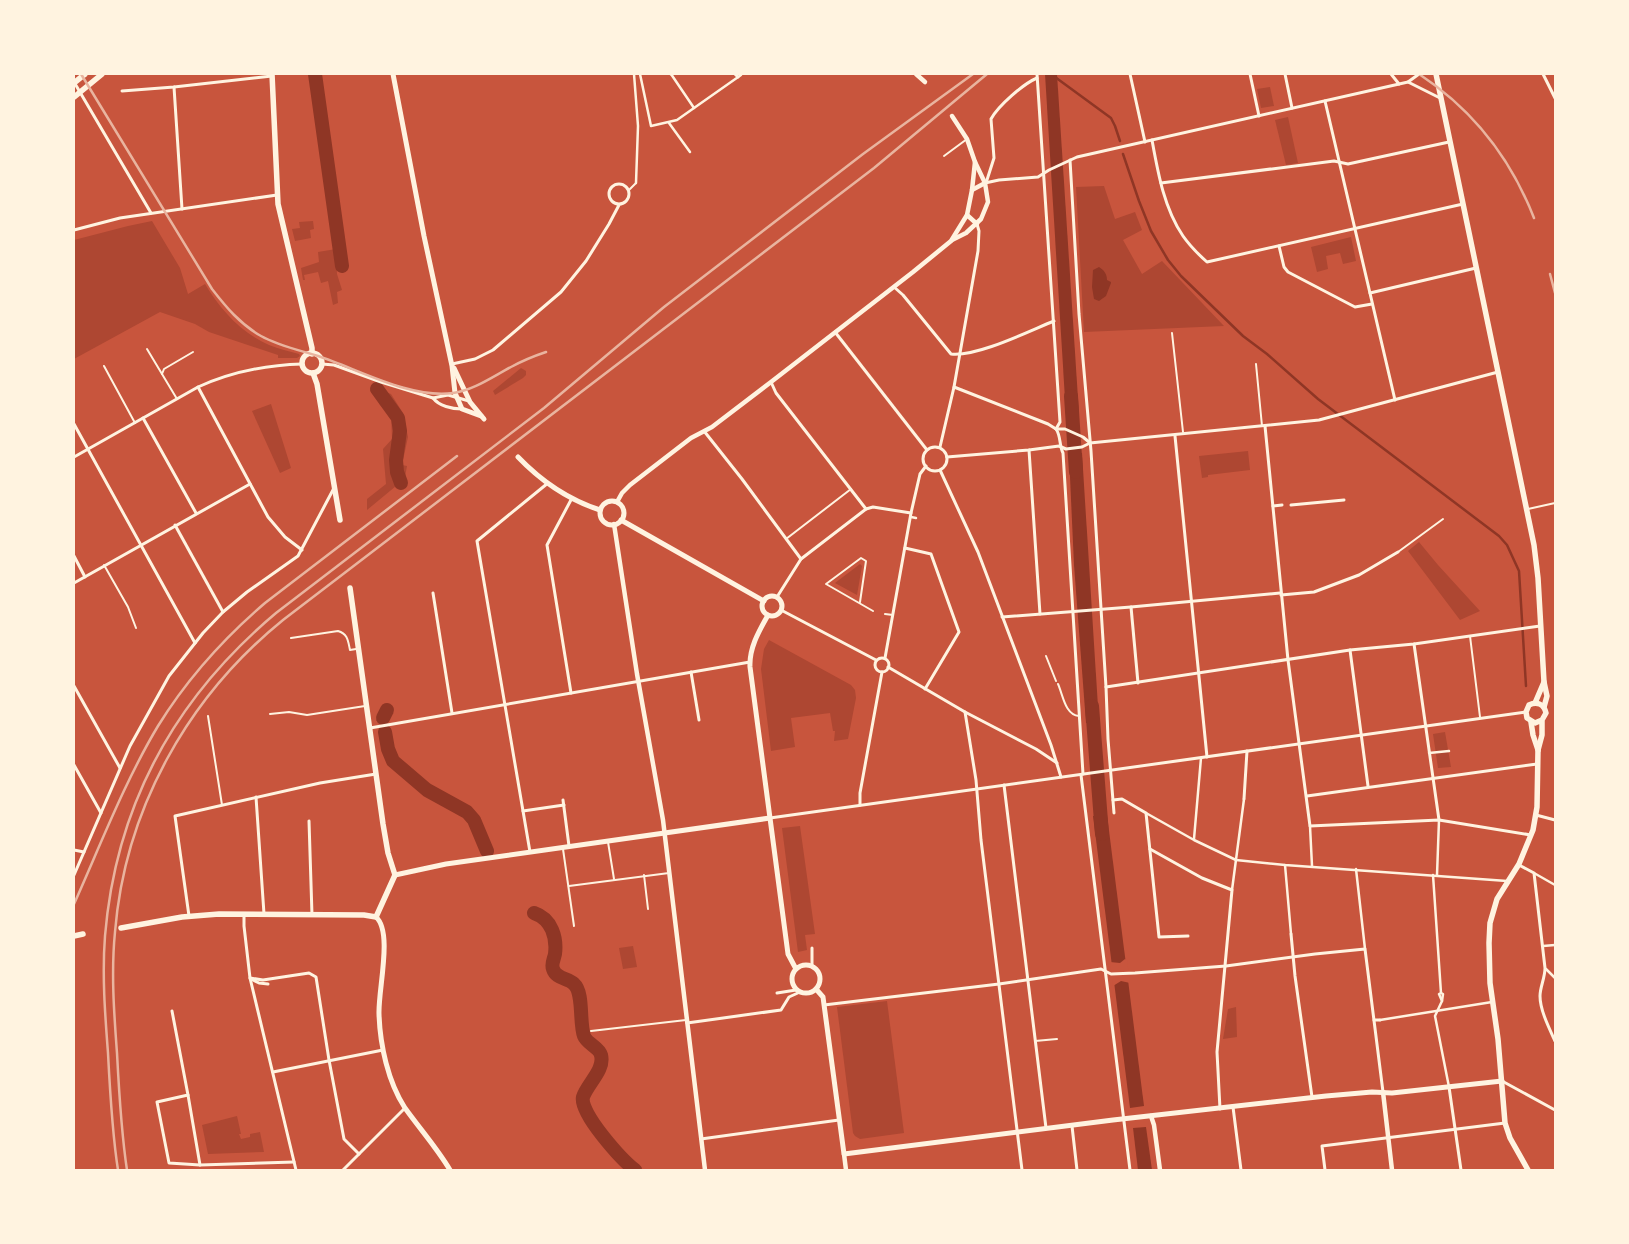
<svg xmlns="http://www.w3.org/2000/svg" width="1629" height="1244" viewBox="0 0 1629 1244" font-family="Spectral,serif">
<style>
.green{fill:#ae4732}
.water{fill:#8f3625}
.pier{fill:#c8553d}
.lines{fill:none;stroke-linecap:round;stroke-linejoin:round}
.stream{stroke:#8f3625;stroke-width:2.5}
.river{stroke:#8f3625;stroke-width:14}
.service{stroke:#fff3e0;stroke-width:2}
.pedestrian{stroke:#fff3e0;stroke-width:2.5}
.minor{stroke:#fff3e0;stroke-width:3}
.tertiary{stroke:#fff3e0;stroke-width:4.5}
.secondary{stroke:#fff3e0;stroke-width:5}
.primary{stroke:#fff3e0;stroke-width:5.5}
.rail{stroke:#e9b49f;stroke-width:2.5}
</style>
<rect width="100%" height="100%" fill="#c8553d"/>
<g class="green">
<path d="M1270,87l4,19 -13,2 -4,-19z"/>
<path d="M1288,117l10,46 -12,2 -11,-45z"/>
<path d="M1104,186l11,33 20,-7 7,18 -19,10 19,34 20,-13 62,65 -140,6 -8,-145z"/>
<path d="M152,221l28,47 8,26 17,-10c15,25 36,49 64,61 10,4 20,6 30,9l1,2 -3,2h-19v-3l-69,-23 -14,-8 -35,-12 -86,47v-119l54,-14z"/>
<path d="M313,221l1,8 -4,1 1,8 -16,3 -3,-12 8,-1 -1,-6z"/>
<path d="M1351,237l5,24 -13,3 -3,-11 -14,3 2,13 -11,3 -6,-25z"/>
<path d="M336,249l1,25 5,16 -5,2 1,11 -5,2 -5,-24 -7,2 -3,-11 -14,3 1,5h-2l-2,-12 18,-6 -1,-10z"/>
<path d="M521,368l5,3v4l-3,3 -28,17 -2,-4z"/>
<path d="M371,386l20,8 12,19 5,24 -6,28 5,1 -2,11 -10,3 1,6 -29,24v-11l19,-15 -3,-35 9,-10 -1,-25 -11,-9z"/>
<path d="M271,404l20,64 -11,5 -28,-62z"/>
<path d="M1248,451l2,19 -42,5v2l-6,1 -3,-22z"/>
<path d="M1419,542l19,23 42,46 -20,9 -52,-69z"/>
<path d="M860,564l2,2 -5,29 -22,-12z"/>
<path d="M769,640l82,45 4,5 1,8 -8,41 -14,2 1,-10h-2l-3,-18 -39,5 4,29 -24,4 -10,-82 3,-20z"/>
<path d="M1445,732l6,35 -13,1 -5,-34z"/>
<path d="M800,826l15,108 -10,1 2,15 -9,2 -16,-124z"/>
<path d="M633,946l4,21 -14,2 -4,-21z"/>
<path d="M887,1001l17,132 -44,6 -5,-3 -2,-3 -16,-126z"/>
<path d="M1236,1007l1,30 -14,2 5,-30z"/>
<path d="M237,1116l4,18h-2l2,5 9,-2v-3l10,-2 4,20 -56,2 -6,-29z"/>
</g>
<g class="water">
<path d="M1045,74h12l22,340 -13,1z"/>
<path d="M1099,267c5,3 8,7 8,13l4,2v1l-5,13 -7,5 -5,-2 -2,-12 1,-17z"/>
<path d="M1082,453l17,270h-13l-12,-158 -5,-110z"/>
<path d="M1107,815l37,291 -14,2 -37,-292z"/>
<path d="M1146,1127l6,43h-14l-5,-42z"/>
</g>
<path class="pier" d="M1125,959l2,1 3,23 -9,-2 -8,5 -3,-24 10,1z"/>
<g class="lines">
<g class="stream">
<path d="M1055,77l56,41 4,8 5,15"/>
<path d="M1123,154l16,47 12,30 17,29 13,16 62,60 24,18 51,45 181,137 8,9 12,26 7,115"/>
</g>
<g class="river">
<path d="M315,74l27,192"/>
<path d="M377,389l21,29 2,13 -4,29 1,12 4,11"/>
<path d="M1071,396l5,76"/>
<path d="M1092,706l10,128"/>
<path d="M383,718l4,-8"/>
<path d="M385,732l3,17 5,12 34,29 40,22 7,8 13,31"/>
<path d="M534,913c18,6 23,25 21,41 -1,5 -4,10 -2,15 3,10 15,9 21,15 10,9 5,38 10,52 3,8 15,11 17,19 4,15 -14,29 -18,42 -4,16 39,63 52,73"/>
</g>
<g class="service">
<path d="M944,156l23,-17"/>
<path d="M629,190l7,-7"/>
<path d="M1172,333l11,99"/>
<path d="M147,349l30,50"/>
<path d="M1256,364l6,62"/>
<path d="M104,366l31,57"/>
<path d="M162,374l2,-5 29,-17"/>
<path d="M1528,509l27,-6"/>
<path d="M786,539l65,-50"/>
<path d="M1398,552l45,-33"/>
<path d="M104,565l24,42 8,21"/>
<path d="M860,602l6,-41 -5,-3 -35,26 47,27"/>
<path d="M885,614l8,1"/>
<path d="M1470,636l10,81"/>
<path d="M291,638l47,-7c10,3 10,10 12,19l6,-1"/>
<path d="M1046,656l10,25"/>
<path d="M1058,684c5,11 7,31 21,32"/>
<path d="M270,714l19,-2 18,3 58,-9"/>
<path d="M208,716l14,89"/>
<path d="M608,842l6,37"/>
<path d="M563,849l11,77"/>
<path d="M644,875l4,34"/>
<path d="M569,886l100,-13"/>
<path d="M591,1031l95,-11"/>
<path d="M1035,1041l22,-2"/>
</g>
<g class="pedestrian">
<path d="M634,74l4,52 -2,57"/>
<path d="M640,74l11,52 26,-6 17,-12 -23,-34"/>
<path d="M694,108l47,-33"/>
<path d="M669,123l21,29"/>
<path d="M911,517l5,1"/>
<path d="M1429,753l20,-2"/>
<path d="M1146,813l48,27 42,20 49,5 222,16"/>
<path d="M1310,826l2,40"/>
<path d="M1194,839l7,-81"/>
<path d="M1285,865l6,69"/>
<path d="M1356,869l9,80"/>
<path d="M1534,873l21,12"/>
<path d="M1433,875l8,118 -2,1 3,7 -7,15 14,71"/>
<path d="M1437,875l2,-55"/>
<path d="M1232,890l12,-91"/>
<path d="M1543,946l12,-1"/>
<path d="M1546,969l9,9"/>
<path d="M1441,993l2,1 -1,7"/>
<path d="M1380,1020l112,-18"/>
</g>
<g class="minor">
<path d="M671,74h1"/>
<path d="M735,74l3,3"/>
<path d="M1037,74l23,348 -4,7"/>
<path d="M1130,74l15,68"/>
<path d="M1250,74l9,42"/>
<path d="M1285,74l7,34"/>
<path d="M1391,74l8,10"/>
<path d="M1543,74l12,24"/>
<path d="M74,82l77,131"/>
<path d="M1408,82l32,16"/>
<path d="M174,87l8,122"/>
<path d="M122,91l52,-4 98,-11"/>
<path d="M1325,101l70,299"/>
<path d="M1152,140c6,33 12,68 31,96 7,10 15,18 24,26l256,-58"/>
<path d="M1070,160l9,154 12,137 15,236 2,52 6,74"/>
<path d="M985,183l14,-3 39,-3 11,-7 28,-13 331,-75 11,-8"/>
<path d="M986,183l8,-25 -3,-39c7,-13 32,-35 46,-41"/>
<path d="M1161,183l173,-22 14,3 101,-22"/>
<circle cx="619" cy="194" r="10"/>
<path d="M74,230l46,-12 157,-23"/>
<path d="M1279,246l5,21 4,5 67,35 17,-3"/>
<path d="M894,287l9,8 48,59c26,3 78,-23 103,-33"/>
<path d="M1370,293l106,-25"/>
<path d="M835,332l92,118"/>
<path d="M322,364l12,1 47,17 52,16 15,-3 21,6"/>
<path d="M452,364l23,-5 18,-9 68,-58 25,-31 23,-37 10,-19"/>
<path d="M771,382l5,11 90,116"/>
<path d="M198,387l70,130 17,20 17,13"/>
<path d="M954,387l94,37 8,5h9l18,8 6,5"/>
<path d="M433,398c6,8 19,11 29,11"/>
<path d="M143,418l53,95"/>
<path d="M74,424l121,219"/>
<path d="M1265,426l23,234 22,166 129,-6 92,15"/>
<path d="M1056,429c5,7 3,16 7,24l20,321"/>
<path d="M704,431l38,48 59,80"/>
<path d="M1175,436l32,321"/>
<path d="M940,447l14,-60 24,-136 1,-20 -2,-7"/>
<circle cx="935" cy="459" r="12"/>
<path d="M1029,450l11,164"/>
<path d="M74,457l124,-70c33,-15 68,-22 104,-23"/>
<path d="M947,457l82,-7 30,-4 7,3 16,-2 8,-4 229,-23 179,-48"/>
<path d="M940,470l38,82 73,193 10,32"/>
<path d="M1291,505l53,-5"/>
<path d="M1273,506l9,-1"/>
<path d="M175,525l48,87"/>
<path d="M905,548l26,6 28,78 -34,57"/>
<path d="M74,556l11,21"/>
<path d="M74,583l176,-99"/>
<path d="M433,593l19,120"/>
<path d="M1281,595l33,-3 45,-17 39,-23"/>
<path d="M777,597l24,-38 65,-50 7,-2 38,6"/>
<path d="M1131,607l7,76"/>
<path d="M781,610l95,50"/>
<path d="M1002,617l129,-10 149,-14"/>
<path d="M1414,644l25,176"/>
<path d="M1350,650l18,136"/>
<circle cx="882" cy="665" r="7"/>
<path d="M885,658l26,-145 9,-39 6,-8"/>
<path d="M888,667l77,45 71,37 21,14"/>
<path d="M691,672l8,48"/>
<path d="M74,686l46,82"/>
<path d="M1106,687l244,-37 64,-6 126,-18"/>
<path d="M571,693l-24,-148 25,-47"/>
<path d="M965,712l11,68 5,60 41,330"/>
<path d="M370,728l380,-66"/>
<path d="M74,765l27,48"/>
<path d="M1081,775l49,395"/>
<path d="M1004,785l42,343"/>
<path d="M1307,796l230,-32"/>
<path d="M256,797l8,117"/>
<path d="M1244,799l3,-48"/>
<path d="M563,800l6,46"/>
<path d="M1113,800l9,-1 24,14 13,124 29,-1"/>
<path d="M860,805v-12l22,-121"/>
<path d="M523,811l41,-6"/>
<path d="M1536,815l19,5"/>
<path d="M770,818l756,-106"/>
<path d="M309,821l3,94"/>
<path d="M1150,849l52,29 30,12 -15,162 3,57"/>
<path d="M74,850l10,2"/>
<path d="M530,852l-53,-311 71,-58"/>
<path d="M1519,865l15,8 11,95c0,10 -5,19 -5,28 0,14 9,32 15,45"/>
<path d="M74,875l56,-129 39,-70 34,-43 20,-21 24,-20 51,-36 36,-68"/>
<path d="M244,915v11l6,52 46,192"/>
<path d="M189,916l-14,-100 145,-33 56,-9"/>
<path d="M1291,934l4,42 17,121"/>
<path d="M812,948v19"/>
<path d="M250,978l13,2 46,-7 7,4 13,83 15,79 15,15"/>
<path d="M253,980l6,3 9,1"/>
<path d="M777,993l19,-3"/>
<path d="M824,1005l175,-21 102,-15 10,5 24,-1 91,-7 89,-12 50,-5 18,143"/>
<path d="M172,1011l16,84 -31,7 12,61 31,2 94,-3"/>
<path d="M1374,1020h6"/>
<path d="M687,1023l94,-13 8,-13 11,-5"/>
<path d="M273,1072l110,-22"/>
<path d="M1502,1081l53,29"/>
<path d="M1449,1087l12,83"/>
<path d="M188,1095l12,70"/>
<path d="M1233,1107l8,63"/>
<path d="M1072,1126l5,44"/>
<path d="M701,1139l138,-19"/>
<path d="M343,1170l62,-62"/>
<path d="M1325,1170l-3,-24 183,-23"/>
</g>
<g class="tertiary">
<path d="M916,74l9,8"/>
<path d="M972,190l13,-7"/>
<path d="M967,215l10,9"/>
<path d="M952,240l14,-7 15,-14 7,-17 -3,-19 -10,-21 -8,-23 -15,-23"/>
<path d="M617,502l5,-9 8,-8 61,-47 21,-11 59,-45 142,-110 38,-31 16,-26 5,-25 3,-28"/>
<path d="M614,524l23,150 26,146 42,350"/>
<path d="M1383,1092l9,78"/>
<path d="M1151,1116l3,9 6,45"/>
<path d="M844,1154l2,16"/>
</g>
<g class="secondary">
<path d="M393,74l31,162 28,130 3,27 7,16 19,7"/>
<path d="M454,368l16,34 14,17"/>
<path d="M518,457c23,24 51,43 82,53"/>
<circle cx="612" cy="513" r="12"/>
<path d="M621,520l143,81"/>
<circle cx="772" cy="606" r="10"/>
<path d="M768,615c-9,16 -19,33 -18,52l38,287 8,15"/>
<path d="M395,875l51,-11 324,-46"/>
<path d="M376,917c17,15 2,73 3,97 1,31 9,68 26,94 15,21 32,40 45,62"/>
<circle cx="806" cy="979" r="14"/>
<path d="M816,989l7,8 21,157 269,-34 213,-24 46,-4 20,1 110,-12"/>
</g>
<g class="primary">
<path d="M272,74l6,130 34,144v6"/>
<path d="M1436,74l98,471 4,33 6,104 3,14 -3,11"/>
<path d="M74,83l11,-9"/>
<path d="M74,97l28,-23"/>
<circle cx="312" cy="363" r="10"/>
<path d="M313,373l4,11 23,136"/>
<path d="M1535,703l9,-21"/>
<path d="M1531,722l2,13 5,15"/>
<path d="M121,928l61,-11 37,-3 145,1 12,2 19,-42 -7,-22 -5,-29 -33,-236"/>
<path d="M74,936l9,-2"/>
<path d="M1528,1170l-18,-32 -5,-15 -7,-84 -8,-56 -1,-40 1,-20 7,-24 22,-35 14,-34 4,-23 1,-57 4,-15v-15l4,-7c-2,-9 -9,-12 -17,-8l-3,7 1,6 8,5 7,-3"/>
</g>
<g class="rail">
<path d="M81,74l131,215c14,18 28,35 49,47 18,10 38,14 57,20 40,13 92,43 135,37 21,-3 39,-16 58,-26 11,-6 23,-11 35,-15"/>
<path d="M1419,74c53,35 92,85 115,144"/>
<path d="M1550,274l5,19"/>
<path d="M74,904c26,-58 51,-123 84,-178 29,-47 65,-87 107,-123l192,-147"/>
<path d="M118,1170c-6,-38 -8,-78 -10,-117 -3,-39 -6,-78 -3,-117 11,-132 71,-239 171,-323l268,-205 120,-101 199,-153 110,-80"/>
<path d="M127,1170c-6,-39 -8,-78 -10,-117 -3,-40 -6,-81 -2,-121 10,-123 73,-235 168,-312l591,-452 113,-94"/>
</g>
</g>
<rect width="1629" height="1244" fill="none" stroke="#fff3e0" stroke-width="150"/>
</svg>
